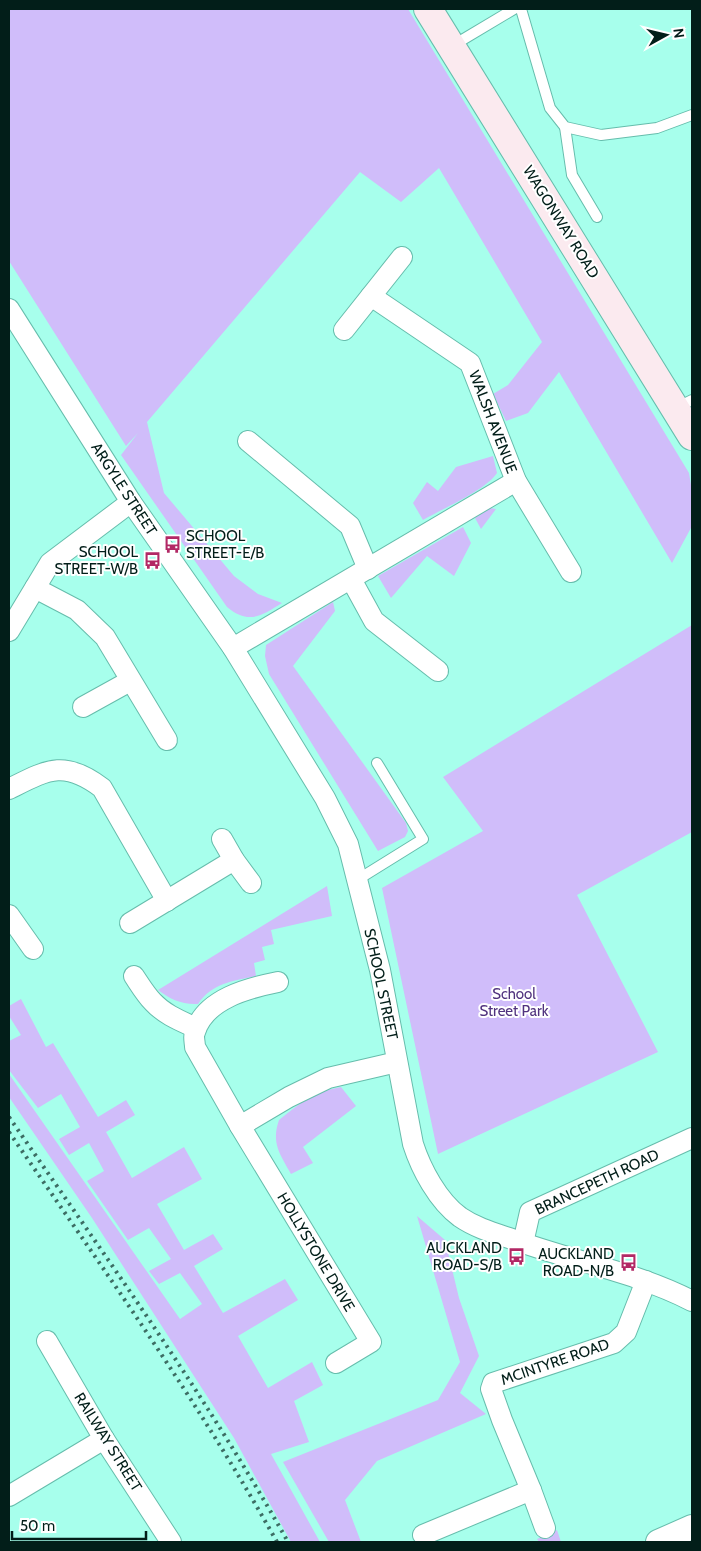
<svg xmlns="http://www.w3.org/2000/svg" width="701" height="1551" viewBox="0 0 701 1551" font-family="Cabin,sans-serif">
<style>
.green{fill:#d0bdfa}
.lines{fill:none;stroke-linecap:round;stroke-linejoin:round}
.service-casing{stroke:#66bdac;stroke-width:12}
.minor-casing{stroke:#66bdac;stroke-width:22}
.tertiary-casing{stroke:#66bdac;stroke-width:26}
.secondary-casing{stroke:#66bdac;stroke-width:30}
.service{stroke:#fff;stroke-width:10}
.minor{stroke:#fff;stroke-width:20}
.tertiary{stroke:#fff;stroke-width:24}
.secondary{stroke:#fbeaef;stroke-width:28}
.rail{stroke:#3c6d63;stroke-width:4;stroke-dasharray:2.5 5;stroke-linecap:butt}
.labels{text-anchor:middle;stroke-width:4;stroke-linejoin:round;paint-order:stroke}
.street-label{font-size:15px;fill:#021e19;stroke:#fff}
.poi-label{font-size:15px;fill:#021e19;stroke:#fff;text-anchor:end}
.park-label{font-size:15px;fill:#50327e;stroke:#fff}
</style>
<rect width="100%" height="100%" fill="#a7ffec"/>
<g class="green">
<path d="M9,9h399l281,464 3,18v35l-20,37 -113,-191 -31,41 -22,8 -13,-27 15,-9 34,-43 -103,-174 -38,34 -41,-30 -213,250 17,71 70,83 24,18 24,9c-21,13 -33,22 -55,4l-106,-152 17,-22 -12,13 -117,-185z"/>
<path d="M493,456l4,17c-11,17 -55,36 -74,47l-10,-17 14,-21 11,9 18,-24z"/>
<path d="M490,508l6,1 -15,20 -6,-11z"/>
<path d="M463,527l8,16 -17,33 -27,-20 -36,42 -13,-22z"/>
<path d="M333,602l2,9 -42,55 113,157 2,8 -3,6 -27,14 -109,-177 -4,-18 1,-11z"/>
<path d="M692,625v207l-115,63 81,157 -220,102 -56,-266 101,-57 -40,-54z"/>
<path d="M327,886l5,30 -61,14 3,14 -12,3 3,13 -11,3 2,13c-23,5 -44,7 -58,28 -16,1 -28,-5 -40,-14z"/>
<path d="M21,999l25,48 7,-4 45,74 28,-17 9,15 -29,17 26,46 52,-31 18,32 -45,25 27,46 29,-16 10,15 -29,17 29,47 62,-34 13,21 -60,36 30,52 44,-26 11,23 -29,16 15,41 -38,12 49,88h-29l-57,-104 -142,-220 -83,-121v-23l171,245 22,-15 -22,-31 -21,11 -10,-13 22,-12 -22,-31 -21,12 -41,-59 17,-10 -15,-28 -20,12 -10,-16 21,-12 -19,-33 -23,14 -29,-38v-29l12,-6 -12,-19v-10z"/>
<path d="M341,1087l15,19 -53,41 10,16 -22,11c-11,-20 -20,-31 -12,-54 19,-16 37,-29 62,-33z"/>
<path d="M417,1216l28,24 14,58 20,58 -19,37 26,21 -109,47 -32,39 16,42h-32l-46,-80 155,-62 22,-38z"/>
<path d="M557,1530l4,12h-22l-2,-3z"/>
</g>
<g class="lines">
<defs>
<g id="service">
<path d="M521,9l29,99 15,19 36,8 56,-7 35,-13"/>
<path d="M452,46l62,-37"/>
<path d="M565,127l7,48 25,42"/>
<path d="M676,408l16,-8"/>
<path d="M357,880l66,-41 -46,-76"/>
</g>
<g id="minor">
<path d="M371,296l99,67 46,118 55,91"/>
<path d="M9,309l122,193 102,146 92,150 23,46 32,126 33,174c8,25 25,57 47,73 16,11 34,16 52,22 59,22 124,33 180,62"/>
<path d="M344,330l58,-73"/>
<path d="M248,441l102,85 18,43"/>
<path d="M351,579l23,42 64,50"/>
<path d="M35,588l42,22 28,27 62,103"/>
<path d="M9,631l41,-68 81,-61"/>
<path d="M233,648l283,-167"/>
<path d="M83,707l47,-26"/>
<path d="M9,789c38,-19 55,-30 93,-1l65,113"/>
<path d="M222,839l12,21 17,23"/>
<path d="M9,915l24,34"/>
<path d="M130,923l104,-63"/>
<path d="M134,976c6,9 12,19 19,26 12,13 28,19 43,26"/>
<path d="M278,982c-30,6 -73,17 -83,50 -2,4 0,11 0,15l45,79 131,216 -35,21"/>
<path d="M240,1126l49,-29 39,-19 69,-16"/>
<path d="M523,1243l7,-31 162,-74"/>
<path d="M47,1341l57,98 67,103"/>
<path d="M9,1496l95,-57"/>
<path d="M545,1528l-14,-38 -29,-70 -11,-31 2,-6 121,-40 12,-11 20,-51"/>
<path d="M423,1535l108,-45"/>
</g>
<path id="tertiary" d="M658,1542l34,-15"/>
<path id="secondary" d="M428,9l264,427"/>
</defs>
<use href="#service" class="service-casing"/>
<use href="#minor" class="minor-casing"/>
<use href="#tertiary" class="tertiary-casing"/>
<use href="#secondary" class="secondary-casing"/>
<use href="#service" class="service"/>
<use href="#minor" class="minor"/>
<use href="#tertiary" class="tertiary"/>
<use href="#secondary" class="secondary"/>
<g class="rail">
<path d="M9,1117c96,139 196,277 279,425"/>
<path d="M9,1132c92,134 188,267 268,410"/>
</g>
</g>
<defs>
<symbol id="bus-bare" viewBox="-9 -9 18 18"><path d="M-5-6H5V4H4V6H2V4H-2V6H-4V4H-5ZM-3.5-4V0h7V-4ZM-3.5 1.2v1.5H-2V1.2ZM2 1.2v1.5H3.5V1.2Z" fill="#b22865" stroke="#fff" stroke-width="2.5" paint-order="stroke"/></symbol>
</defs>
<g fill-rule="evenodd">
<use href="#bus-bare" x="160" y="532" width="25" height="25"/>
<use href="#bus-bare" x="140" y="548" width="25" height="25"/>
<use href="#bus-bare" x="504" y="1244" width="25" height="25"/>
<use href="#bus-bare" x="616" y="1250" width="25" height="25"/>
</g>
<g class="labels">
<g class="street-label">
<text transform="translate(561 222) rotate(58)" y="5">WAGONWAY ROAD</text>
<text transform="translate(493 422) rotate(69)" y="5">WALSH AVENUE</text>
<text transform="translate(124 489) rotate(57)" y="5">ARGYLE STREET</text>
<text transform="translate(381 984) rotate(78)" y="5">SCHOOL STREET</text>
<text transform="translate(597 1182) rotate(-25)" y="5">BRANCEPETH ROAD</text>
<text transform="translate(316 1252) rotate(59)" y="5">HOLLYSTONE DRIVE</text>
<text transform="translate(555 1362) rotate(-19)" y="5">MCINTYRE ROAD</text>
<text transform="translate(108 1442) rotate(58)" y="5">RAILWAY STREET</text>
</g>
<g class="poi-label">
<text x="186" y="541" text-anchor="start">SCHOOL<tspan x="186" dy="17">STREET-E/B</tspan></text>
<text x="138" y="557">SCHOOL<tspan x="138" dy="17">STREET-W/B</tspan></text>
<text x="502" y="1253">AUCKLAND<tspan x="502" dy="17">ROAD-S/B</tspan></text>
<text x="614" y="1259">AUCKLAND<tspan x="614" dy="17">ROAD-N/B</tspan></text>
</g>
<g class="park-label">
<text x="514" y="999">School<tspan x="514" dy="17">Street Park</tspan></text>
</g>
</g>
<rect width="701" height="1551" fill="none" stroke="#021e19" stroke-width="20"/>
<g transform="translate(666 35) rotate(82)" stroke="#ffffff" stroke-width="4" paint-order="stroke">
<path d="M0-4L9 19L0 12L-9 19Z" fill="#021e19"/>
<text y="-8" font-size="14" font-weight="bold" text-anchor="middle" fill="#021e19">N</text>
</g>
<path d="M12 1531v8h134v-8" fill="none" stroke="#021e19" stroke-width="2.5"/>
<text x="20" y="1531" font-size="15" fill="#021e19" stroke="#ffffff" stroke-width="4" paint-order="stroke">50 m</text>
</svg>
